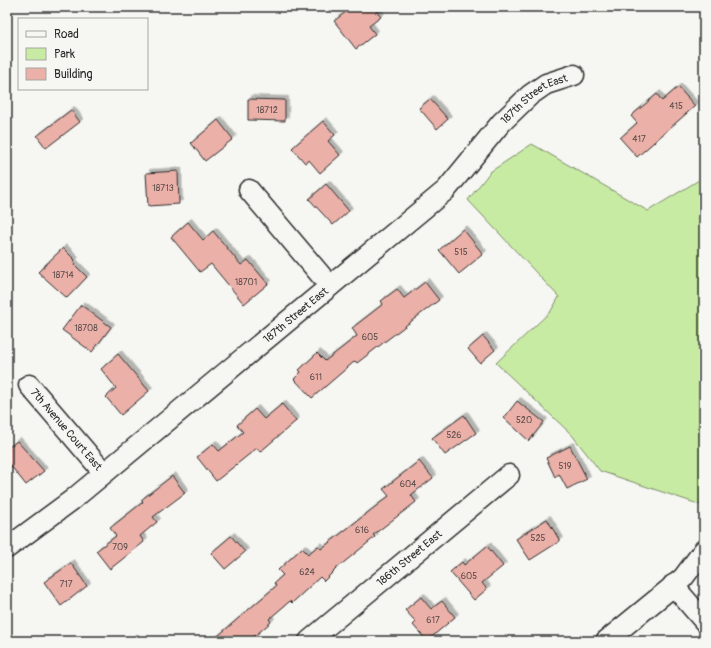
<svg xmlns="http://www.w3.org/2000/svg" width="711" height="648" viewBox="0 0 711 648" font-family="Pangolin,sans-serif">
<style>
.green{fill:#c8eba4;stroke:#7a8b68}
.building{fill:#ebb0a8;stroke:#2b2b2b;filter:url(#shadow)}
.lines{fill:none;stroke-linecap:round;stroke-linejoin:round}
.street-casing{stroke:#2b2b2b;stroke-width:23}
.street{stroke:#f6f6f2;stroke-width:20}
.labels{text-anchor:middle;stroke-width:3.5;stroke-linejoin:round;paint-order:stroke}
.number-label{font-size:9px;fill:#5b4c4a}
.street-label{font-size:11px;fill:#2b2b2b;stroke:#f6f6f2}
</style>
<defs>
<filter id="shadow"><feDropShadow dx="3.5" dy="-3.5" stdDeviation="0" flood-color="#0004"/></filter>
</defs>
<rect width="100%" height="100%" fill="#f6f6f2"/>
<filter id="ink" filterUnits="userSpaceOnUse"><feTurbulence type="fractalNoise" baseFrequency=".025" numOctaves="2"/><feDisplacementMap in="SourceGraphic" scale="8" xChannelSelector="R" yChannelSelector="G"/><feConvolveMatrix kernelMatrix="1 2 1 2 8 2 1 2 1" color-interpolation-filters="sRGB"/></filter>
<g filter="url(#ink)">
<path class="green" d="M532,144l116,67 56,-34v329l-104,-35 -28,-36 -76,-72 55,-52 8,-14 -91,-97 22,-28z"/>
<g class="building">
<path d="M352,7h21l8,10 -12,9 6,8 -19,15 -22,-28z"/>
<path d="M678,87l17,19 -58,51 -17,-19 17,-15 -6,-7 26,-22 5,7z"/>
<path d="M248,99l37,1v21l-37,-1z"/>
<path d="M430,99l18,20 -11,10 -18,-21z"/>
<path d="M71,110l9,12 -34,26 -9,-12z"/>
<path d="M218,120l15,19 -28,22 -14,-18z"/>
<path d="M323,121l12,14 -7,6 12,14 -20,18 -11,-13 -4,3 -13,-15z"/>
<path d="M178,171l1,33 -31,2 -2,-33z"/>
<path d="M326,184l23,27 -16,14 -24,-26z"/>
<path d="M188,222l15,18 10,-9 28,34 7,-5 20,24 -24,20 -33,-40 -11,8 -29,-35z"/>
<path d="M463,229l20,25 -24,20 -20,-24z"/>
<path d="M63,248l12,12 -2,3 14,14 -20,21 -29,-26z"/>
<path d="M425,282l14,18 -82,63 -2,-2 -43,37 -18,-19 7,-7 -2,-2 18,-17 8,8 32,-25 -5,-8 31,-24 -2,-3 16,-12 7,9z"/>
<path d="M81,305l30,22 -19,25 -30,-22z"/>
<path d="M483,336l12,14 -15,13 -12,-14z"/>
<path d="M118,354l31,37 -28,24 -15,-18 10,-9 -15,-19z"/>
<path d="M517,401l27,21 -15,19 -25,-23z"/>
<path d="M282,404l14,17 -36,31 -3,-4 -41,33 -19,-24 16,-13 6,7 24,-19 -6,-7 18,-16 9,10z"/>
<path d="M464,415l12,18 -31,22 -13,-17z"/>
<path d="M17,441l27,30 -18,14 -19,-24v-12z"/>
<path d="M570,446l17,33 -20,10 -8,-15 -4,3 -9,-19z"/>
<path d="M419,461l14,17 -22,17 5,7 -43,33 2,2 -38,31 -13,13 -4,-4 -28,26 -2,-2 -21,18 2,3 -22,19h-37l64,-55 -2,-3 9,-8 -5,-5 24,-22 6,6 10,-8 3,3 68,-53 -6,-7z"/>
<path d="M172,476l13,17 -32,24 4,5 -17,14 4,6 -34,27 -14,-18 20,-15 -6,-8 33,-26 -2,-2z"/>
<path d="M547,519l13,22 -30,19 -14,-21z"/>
<path d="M231,536l14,16 -20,17 -14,-16z"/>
<path d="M487,546l16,20 -21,17 5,6 -13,11 -24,-28 12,-10 2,3z"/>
<path d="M71,563l16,23 -26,20 -17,-24z"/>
<path d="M421,597l10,12 11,-8 13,16 -28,24 -14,-16 3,-3 -11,-12z"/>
</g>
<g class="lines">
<defs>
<g id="street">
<path d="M249,190l81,96"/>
<path id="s1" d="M29,385l75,88"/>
<path id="s2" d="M7,548l65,-48 374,-310 55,-67 29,-28 16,-11 28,-9"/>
<path d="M673,585l31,36"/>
<path id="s3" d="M309,641l200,-166"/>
<path d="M606,641l77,-63 21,-28"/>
</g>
</defs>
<use href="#street" class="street-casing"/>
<use href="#street" class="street"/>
</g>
</g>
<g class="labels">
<g class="number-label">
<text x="676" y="109">415</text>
<text x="267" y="113">18712</text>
<text x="639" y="142">417</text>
<text x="163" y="191">18713</text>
<text x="461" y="255">515</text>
<text x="63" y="278">18714</text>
<text x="246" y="285">18701</text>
<text x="86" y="331">18708</text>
<text x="370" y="340">605</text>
<text x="316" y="380">611</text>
<text x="524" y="423">520</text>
<text x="454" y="438">526</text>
<text x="565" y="469">519</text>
<text x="408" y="487">604</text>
<text x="362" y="533">616</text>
<text x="538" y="541">525</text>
<text x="120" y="550">709</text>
<text x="307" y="575">624</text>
<text x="469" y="579">605</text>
<text x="66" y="587">717</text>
<text x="433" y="623">617</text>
</g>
<g class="street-label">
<text dy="4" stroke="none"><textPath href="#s2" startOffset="695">187th Street East</textPath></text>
<text dy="4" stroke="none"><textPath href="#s2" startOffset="371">187th Street East</textPath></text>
<text dy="4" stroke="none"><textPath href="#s1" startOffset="58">7th Avenue Court East</textPath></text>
<text dy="4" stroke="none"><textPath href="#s3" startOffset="130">186th Street East</textPath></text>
</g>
</g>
<rect width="711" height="648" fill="none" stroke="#f6f6f2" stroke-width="24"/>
<rect x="12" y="12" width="687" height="624" fill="none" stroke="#2b2b2b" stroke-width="1.5" filter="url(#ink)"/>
<rect x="18" y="18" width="130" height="72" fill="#f6f6f2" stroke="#a5a5a2"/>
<rect x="26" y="31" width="20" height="6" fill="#f6f6f2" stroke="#a5a5a2"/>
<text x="54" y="38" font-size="12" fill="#2b2b2b">Road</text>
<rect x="26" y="48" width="20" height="12" fill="#c8eba4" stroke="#a5a5a2"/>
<text x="54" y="58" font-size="12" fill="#2b2b2b">Park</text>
<rect x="26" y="68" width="20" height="12" fill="#ebb0a8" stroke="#a5a5a2"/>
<text x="54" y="78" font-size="12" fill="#2b2b2b">Building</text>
</svg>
